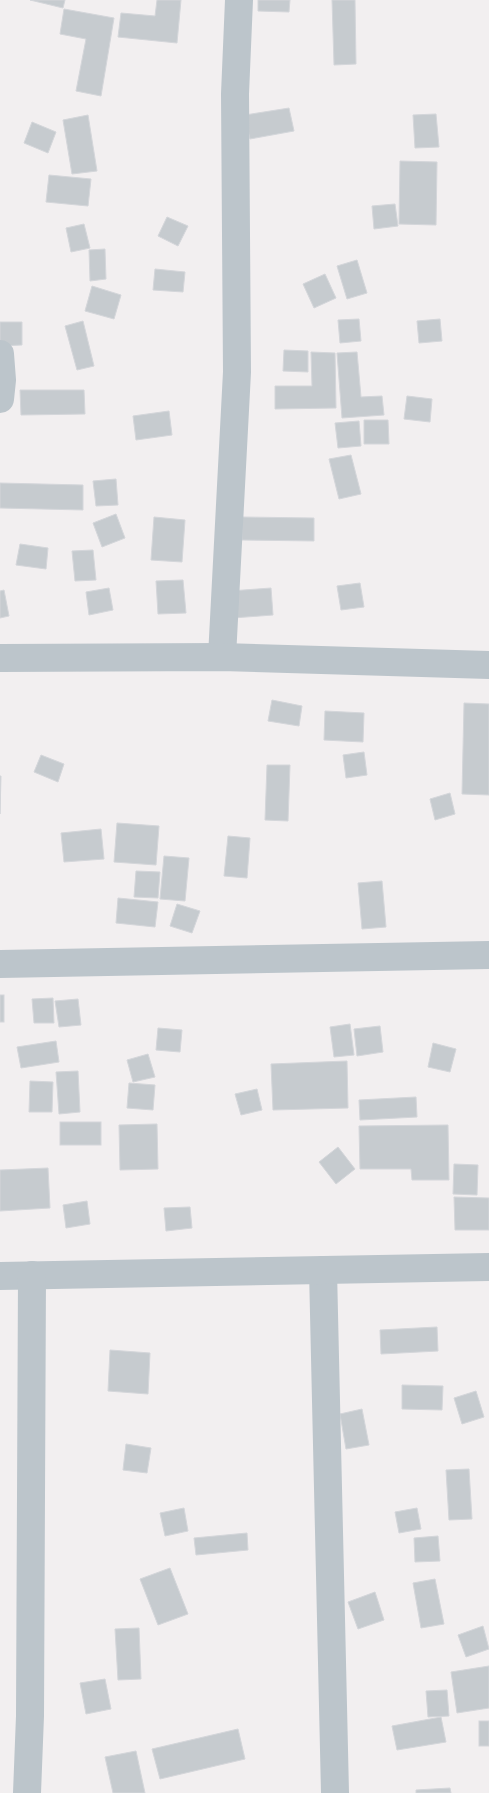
<svg xmlns="http://www.w3.org/2000/svg" width="489" height="1793" viewBox="0 0 489 1793" font-family="Lato,sans-serif">
<style>
.building{fill:#c6cbcf;stroke:#d4d6da}
.lines{fill:none;stroke-linecap:round;stroke-linejoin:round}
.minor{stroke:#bcc5cb;stroke-width:28}
.tertiary{stroke:#bcc5cb;stroke-width:28}
</style>
<rect width="100%" height="100%" fill="#f2eff0"/>
<g class="building">
<path d="M30,0h35l-2,8z"/>
<path d="M157,0h24l-4,43 -59,-6 3,-24 34,3z"/>
<path d="M258,0h32l-1,12 -31,-1z"/>
<path d="M332,0h23l1,64 -22,1z"/>
<path d="M64,9l50,9 -13,78 -25,-5 10,-52 -26,-5z"/>
<path d="M289,108l5,23 -44,8 -5,-24z"/>
<path d="M436,114l3,33 -24,1 -2,-33z"/>
<path d="M88,115l9,56 -25,3 -9,-54z"/>
<path d="M32,122l24,10 -8,21 -24,-10z"/>
<path d="M400,161l37,1 -1,63 -37,-1z"/>
<path d="M49,175l42,4 -3,27 -42,-4z"/>
<path d="M395,204l3,22 -24,3 -2,-23z"/>
<path d="M167,217l21,9 -10,20 -20,-10z"/>
<path d="M84,224l6,24 -19,4 -5,-24z"/>
<path d="M105,249l1,30 -16,2 -1,-31z"/>
<path d="M357,260l10,33 -20,6 -10,-33z"/>
<path d="M155,269l30,3 -2,20 -30,-2z"/>
<path d="M325,274l11,24 -22,10 -11,-24z"/>
<path d="M92,286l29,9 -7,24 -29,-8z"/>
<path d="M359,319l2,22 -21,2 -2,-23z"/>
<path d="M440,319l2,22 -23,2 -2,-22z"/>
<path d="M83,321l11,45 -17,4 -12,-44z"/>
<path d="M0,322h22v23l-22,1z"/>
<path d="M284,350l24,1v21l-25,-1z"/>
<path d="M311,352l24,1 1,55 -61,1v-23h37z"/>
<path d="M357,352l4,45 21,-1 2,19 -42,3 -5,-65z"/>
<path d="M20,390h64l1,24 -64,1z"/>
<path d="M407,396l25,3 -2,23 -26,-3z"/>
<path d="M169,411l3,24 -36,5 -3,-24z"/>
<path d="M364,420h24l1,24h-25z"/>
<path d="M359,421l2,25 -23,2 -3,-25z"/>
<path d="M351,455l10,39 -22,5 -10,-40z"/>
<path d="M116,479l2,26 -22,1 -3,-25z"/>
<path d="M0,483l83,2v25l-83,-2z"/>
<path d="M116,514l9,24 -23,9 -9,-24z"/>
<path d="M154,517l31,3 -3,42 -31,-2z"/>
<path d="M242,517l72,1v23l-72,-1z"/>
<path d="M20,544l28,4 -2,21 -30,-4z"/>
<path d="M93,550l3,30 -21,1 -3,-30z"/>
<path d="M183,580l3,33 -28,1 -2,-33z"/>
<path d="M360,583l4,24 -23,3 -4,-24z"/>
<path d="M109,588l4,22 -24,5 -3,-23z"/>
<path d="M271,588l2,27 -40,3 -3,-27z"/>
<path d="M4,590l5,26 -9,2v-27z"/>
<path d="M272,700l30,6 -3,20 -31,-5z"/>
<path d="M464,703l25,1v91l-27,-1z"/>
<path d="M325,711l39,2 -1,29 -39,-2z"/>
<path d="M364,752l3,23 -21,3 -3,-23z"/>
<path d="M41,755l23,9 -6,18 -24,-10z"/>
<path d="M267,765h23l-2,56 -23,-1z"/>
<path d="M0,776h1l-1,38z"/>
<path d="M450,793l5,21 -20,6 -5,-21z"/>
<path d="M117,823l42,3 -3,39 -42,-3z"/>
<path d="M101,829l3,30 -40,3 -3,-29z"/>
<path d="M228,836l22,2 -3,40 -23,-2z"/>
<path d="M164,856l25,2 -4,43 -25,-2z"/>
<path d="M136,871l24,1 -2,26 -24,-1z"/>
<path d="M382,881l4,46 -24,2 -4,-46z"/>
<path d="M118,898l40,4 -3,25 -39,-4z"/>
<path d="M177,904l23,7 -8,22 -22,-7z"/>
<rect x="0" y="995" width="4" height="27"/>
<path d="M53,998l1,25h-20l-2,-24z"/>
<path d="M78,999l3,26 -22,2 -4,-26z"/>
<path d="M350,1024l4,31 -20,2 -4,-30z"/>
<path d="M380,1026l3,26 -26,4 -3,-27z"/>
<path d="M158,1028l24,2 -2,22 -24,-2z"/>
<path d="M56,1041l3,21 -38,6 -4,-21z"/>
<path d="M433,1043l23,6 -6,23 -22,-5z"/>
<path d="M148,1054l7,23 -22,5 -6,-22z"/>
<path d="M347,1061l1,47 -75,2 -2,-46z"/>
<path d="M78,1071l2,41 -21,2 -3,-42z"/>
<path d="M30,1081l23,1 -1,30h-23z"/>
<path d="M129,1083l26,2 -2,25 -26,-2z"/>
<path d="M257,1089l5,21 -21,5 -6,-21z"/>
<path d="M416,1097l1,20 -57,3 -1,-20z"/>
<rect x="60" y="1122" width="41" height="23"/>
<path d="M157,1124l1,45 -38,1 -1,-45z"/>
<path d="M448,1125l1,55h-37l-1,-11h-51l-1,-43z"/>
<path d="M338,1147l17,22 -19,15 -17,-22z"/>
<path d="M454,1164l24,1 -1,30 -24,-1z"/>
<path d="M48,1168l2,40 -50,3v-41z"/>
<path d="M454,1197l35,1v32h-34z"/>
<path d="M87,1201l3,23 -24,4 -3,-23z"/>
<path d="M190,1207l2,21 -26,3 -2,-23z"/>
<path d="M437,1327l1,24 -57,3 -1,-24z"/>
<path d="M110,1350l40,3 -2,41 -40,-3z"/>
<path d="M402,1385l41,1 -1,24 -40,-1z"/>
<path d="M476,1391l8,26 -22,7 -8,-26z"/>
<path d="M362,1409l7,36 -23,4 -6,-35z"/>
<path d="M126,1444l25,4 -4,25 -24,-3z"/>
<path d="M469,1469l3,50 -23,1 -3,-50z"/>
<path d="M184,1508l4,23 -23,5 -5,-23z"/>
<path d="M417,1508l4,21 -22,4 -4,-21z"/>
<path d="M247,1533l1,17 -52,5 -2,-17z"/>
<path d="M438,1536l2,25 -25,1 -1,-24z"/>
<path d="M170,1568l18,46 -30,11 -18,-46z"/>
<path d="M435,1579l9,45 -23,4 -8,-45z"/>
<path d="M375,1592l9,28 -26,9 -10,-27z"/>
<path d="M483,1626l6,23 -23,8 -8,-22z"/>
<path d="M139,1628l2,51 -23,1 -3,-51z"/>
<path d="M489,1666v42l-32,5 -6,-41z"/>
<path d="M105,1679l6,30 -25,5 -6,-31z"/>
<path d="M447,1690l2,26 -21,1 -2,-26z"/>
<path d="M441,1717l5,25 -49,8 -5,-24z"/>
<rect x="479" y="1721" width="10" height="25"/>
<path d="M238,1729l7,30 -85,20 -8,-30z"/>
<path d="M136,1751l9,42h-32l-8,-36z"/>
<path d="M450,1788l1,5h-35v-3z"/>
</g>
<g class="lines">
<g class="minor">
<path d="M0,354l2,26 -2,19"/>
<path d="M222,657l15,-285 -2,-278 4,-94"/>
<path d="M0,964l489,-9"/>
<path d="M323,1270l12,523"/>
<path d="M0,1276l489,-9"/>
<path d="M27,1793l3,-77 2,-441"/>
</g>
<path class="tertiary" d="M0,658l222,-1 267,8"/>
</g>
</svg>
